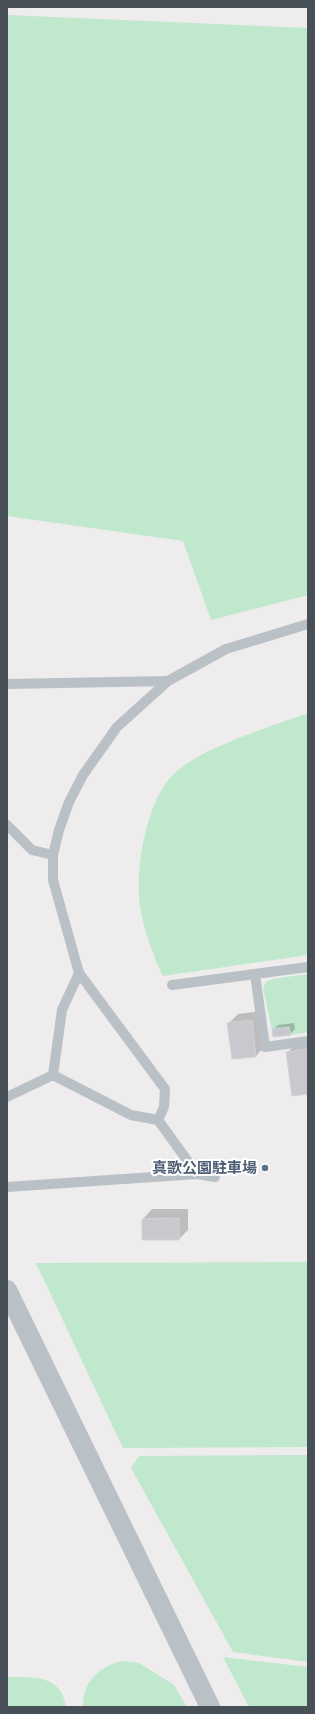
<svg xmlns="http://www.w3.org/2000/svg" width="315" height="1714" viewBox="0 0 315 1714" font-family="'PT Sans Narrow','Noto Sans JP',sans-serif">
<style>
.green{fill:#bfe8cd}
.shadow{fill:#0003}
.building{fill:#c7c9ce;stroke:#d1d3d7}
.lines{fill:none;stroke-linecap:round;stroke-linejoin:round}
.service{stroke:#b9c1c7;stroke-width:10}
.minor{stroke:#b9c1c7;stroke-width:20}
.service-dot{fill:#5c6f8a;stroke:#fff;stroke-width:1.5}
.labels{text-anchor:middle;stroke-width:4;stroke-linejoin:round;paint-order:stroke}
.service-label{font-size:15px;font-weight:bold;fill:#4e5e75;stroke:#fff;text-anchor:end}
</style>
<rect width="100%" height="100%" fill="#eeecec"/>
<g class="green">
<path d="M7,15l301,13v567l-97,25 -28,-79 -176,-25z"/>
<path d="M308,713v242l-145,21c-11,-23 -23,-56 -24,-81 -2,-35 9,-99 37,-123 31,-27 92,-44 132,-59z"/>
<path d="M308,974v58l-17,3 -2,-8 -17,2 -9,-41 3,-6 6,-3z"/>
<path d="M308,1262v185l-185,1 -87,-185z"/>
<path d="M308,1455v207l-75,-10 -102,-184 8,-12z"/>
<path d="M223,1657l85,10v40h-59z"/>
<path d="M121,1661l18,2 35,22 13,22h-104c0,-26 15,-39 38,-46z"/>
<path d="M7,1677c26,0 54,-3 59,30h-59z"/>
</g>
<g class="shadow">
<path d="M261,1011l4,35 -9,10 -28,-32 10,-10z"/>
<path d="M294,1023l1,6 -5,5 -17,-4 5,-5z"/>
<path d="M308,1039v54l-20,-41 12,-12z"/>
<path d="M152,1209h36v21l-9,9 -36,-20z"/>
</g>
<g class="building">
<path d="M252,1020l4,37 -24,2 -5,-36z"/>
<path d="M289,1027l2,8 -18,2 -1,-8z"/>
<path d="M308,1049v45l-16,2 -6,-44z"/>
<path d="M179,1218v22h-37v-21z"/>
</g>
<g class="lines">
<g class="service">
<path d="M7,684l161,-3"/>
<path d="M7,825l25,25 21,5"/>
<path d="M79,973l86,116 -1,18 -6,13 39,54"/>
<path d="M255,974l10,73 43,-6"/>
<path d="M172,985l136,-18"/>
<path d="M53,1075l78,40 27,5"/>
<path d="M7,1097l46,-22 9,-65 17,-37 -26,-93v-25l6,-25 10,-28 14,-27 34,-48 51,-46 58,-32 82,-25"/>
<path d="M7,1187l190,-13 18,3"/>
</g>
<path class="minor" d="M7,1290l203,417"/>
</g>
<circle class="service-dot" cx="265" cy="1168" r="4"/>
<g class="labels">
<g class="service-label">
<text x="257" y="1173">真歌公園駐車場</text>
</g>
</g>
<rect width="315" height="1714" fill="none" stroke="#475057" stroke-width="16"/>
</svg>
